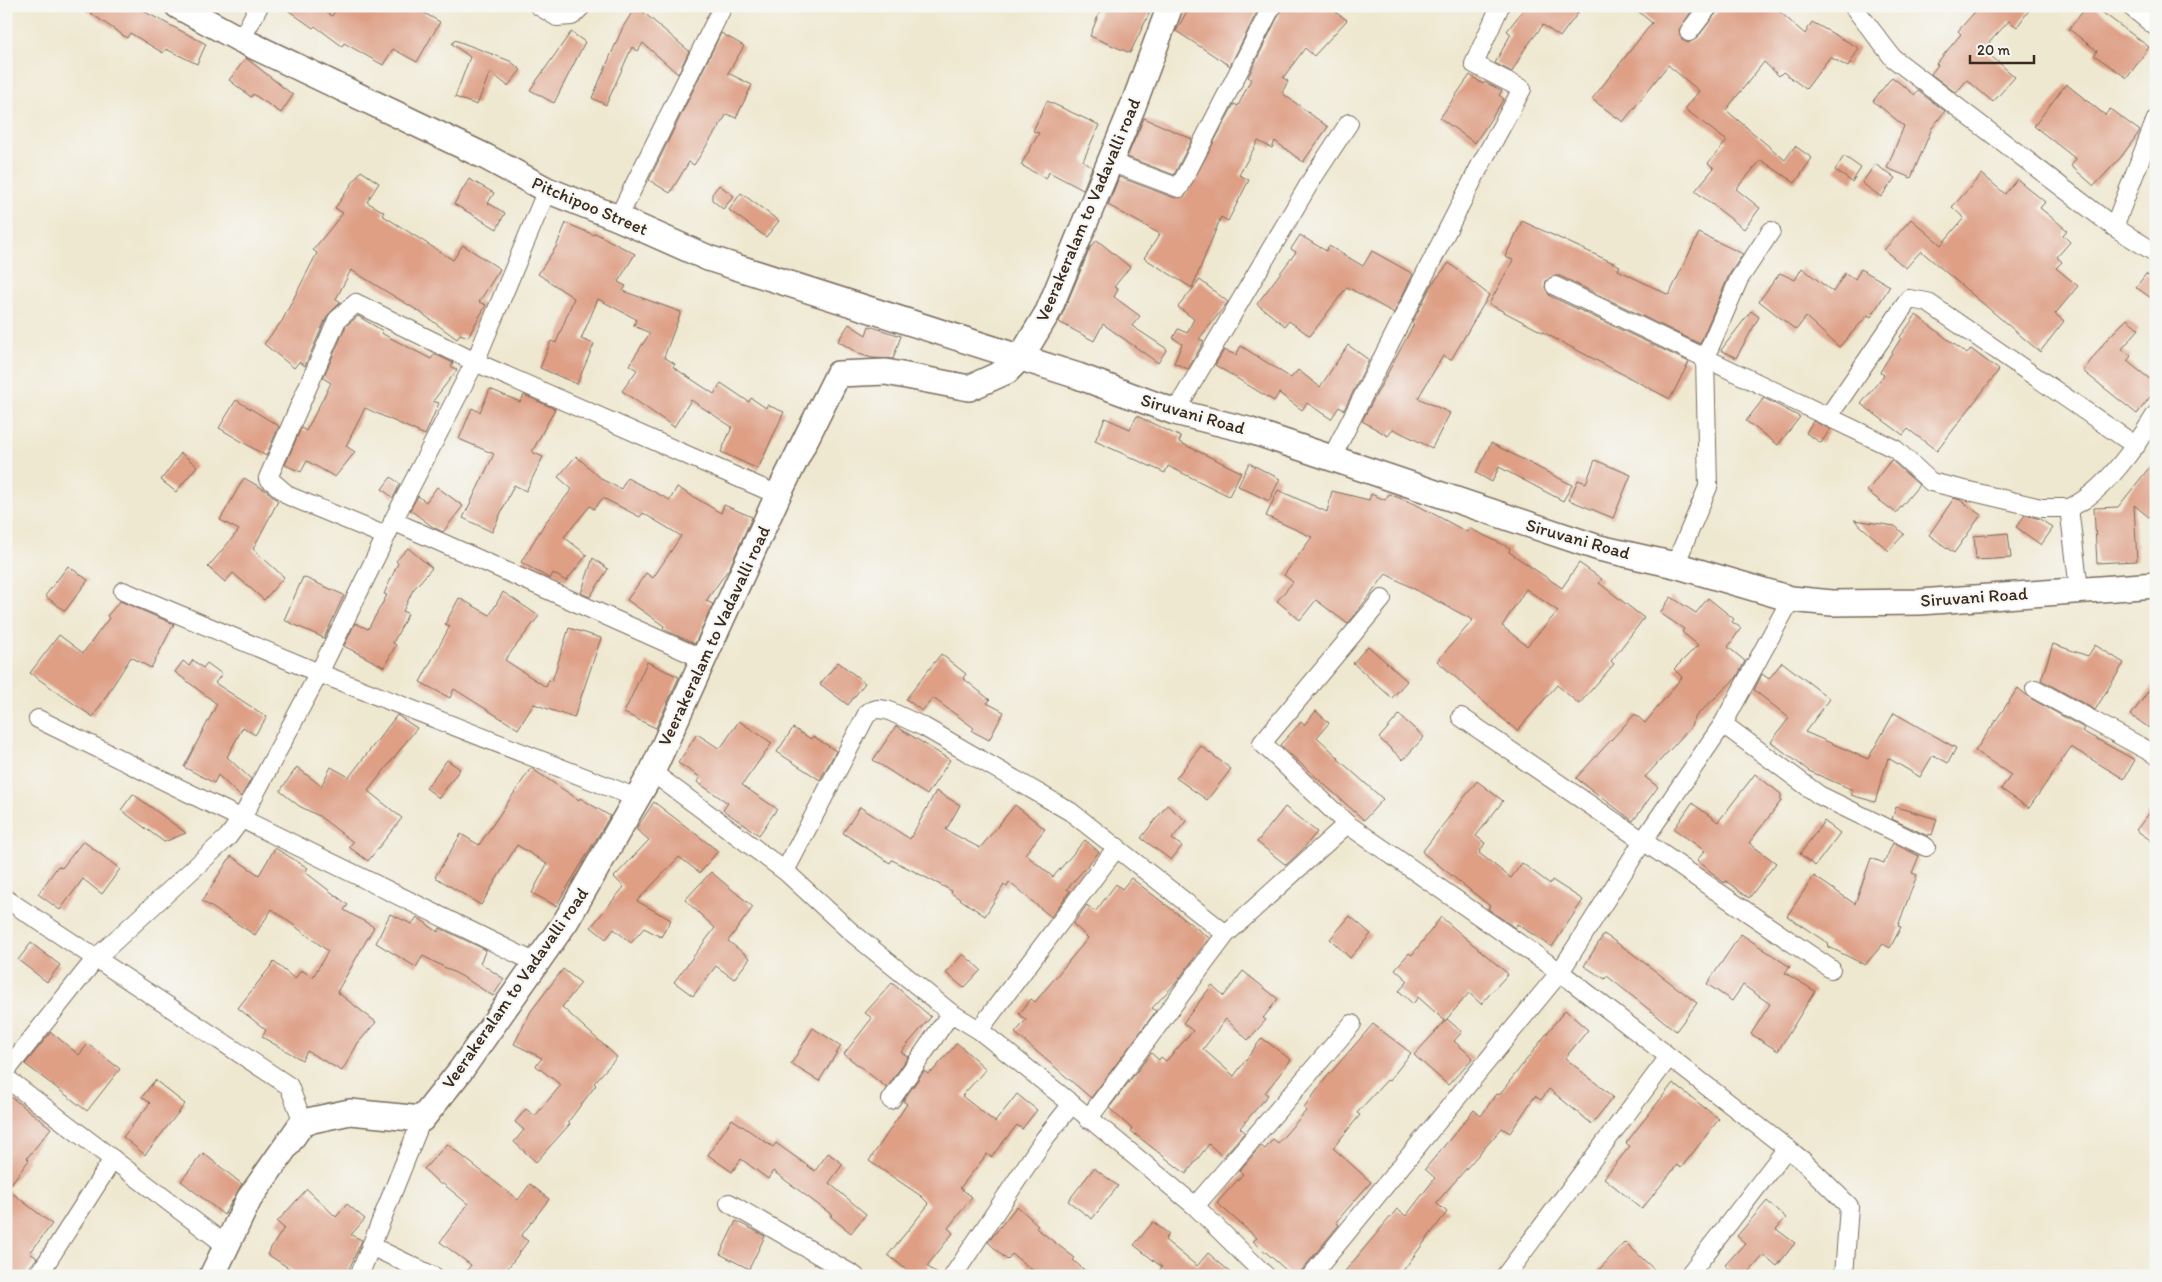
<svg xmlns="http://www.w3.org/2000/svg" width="2162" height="1282" viewBox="0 0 2162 1282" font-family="Itim,sans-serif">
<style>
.building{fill:#de9f85;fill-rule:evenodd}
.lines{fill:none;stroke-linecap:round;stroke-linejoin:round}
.street-casing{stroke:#7a6c5c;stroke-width:20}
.secondary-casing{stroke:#7a6c5c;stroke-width:28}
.street{stroke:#fff;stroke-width:18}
.secondary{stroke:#fff;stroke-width:25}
.labels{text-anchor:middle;stroke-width:4;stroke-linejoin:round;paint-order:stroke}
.street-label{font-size:18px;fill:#3b2a1e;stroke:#f6f6f2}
</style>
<rect width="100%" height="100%" fill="#f6f6f2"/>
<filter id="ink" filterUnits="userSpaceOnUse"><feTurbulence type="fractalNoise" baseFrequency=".02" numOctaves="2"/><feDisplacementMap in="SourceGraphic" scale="10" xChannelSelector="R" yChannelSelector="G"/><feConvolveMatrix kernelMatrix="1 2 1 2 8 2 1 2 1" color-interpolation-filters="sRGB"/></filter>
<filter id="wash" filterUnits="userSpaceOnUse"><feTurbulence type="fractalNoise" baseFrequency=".0096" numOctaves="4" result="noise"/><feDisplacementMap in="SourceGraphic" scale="20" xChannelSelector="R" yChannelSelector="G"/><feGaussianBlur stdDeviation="1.12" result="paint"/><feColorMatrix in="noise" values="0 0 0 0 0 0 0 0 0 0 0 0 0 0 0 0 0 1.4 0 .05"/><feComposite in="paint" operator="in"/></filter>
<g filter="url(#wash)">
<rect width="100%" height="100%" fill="#efe8d0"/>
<g id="blocks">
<g class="building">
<path d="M80,6h68l-3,6 61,32 -9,20 -31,-15 -3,4 -33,-20 -3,5z"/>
<path d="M282,6h36l14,10 7,-10h73l28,16 -23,40 -24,-13 -10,16 -39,-22 -2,3 -27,-20 -2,2z"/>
<path d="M636,6l53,45 -11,23 -35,-31 -5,8 -6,-4 -26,58 -14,-7 31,-71z"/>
<path d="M1102,6h51l-23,47 -40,-17z"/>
<path d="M1190,6h70l-30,60 -54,-35z"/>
<path d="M1283,6h43l21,14 -33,36 -9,-8 -22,30 5,3 -6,12 46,34 -25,35 -28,-21 -3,7 -14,-7 -19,34 10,5 -21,41 -7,-4 -29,71 -48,-30 16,-24 -52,-29 11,-28 56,21 10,-2 49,-92 4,2 13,-27 -3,-2z"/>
<path d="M1518,6h65l-23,31 -17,-12 -19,25 -12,22 -17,-9 16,-29 -4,-3 16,-21z"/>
<path d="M1632,6h63l-16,24 3,10 6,3 9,-5 20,-26 2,-6h54l32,28 7,-12 47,26 -11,19 -18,-10 -24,32 -23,-17 -4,4 -15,-14 -38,48 59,50 10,-14 17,12 -17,25 -34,-23 -25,29 24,19 -16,21 -49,-38 19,-23 -6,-5 19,-22 -42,-32 14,-18 -31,-26 -45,57 -31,-23 60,-76z"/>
<path d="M1980,6h52l-15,21 -8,-6 -26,28 32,28 -22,25 -26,-22 -11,13 -25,-19 7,-9 -2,-1 25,-30 -3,-3z"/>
<path d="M2087,6h7l55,41 -22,31 -33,-23 3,-4 -28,-22z"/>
<path d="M571,32l14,10 -31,61 -24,-13z"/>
<path d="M721,33l23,13 -16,27 24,12 -16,33 -9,-4 -33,51 -5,-3 -19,31 -21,-13z"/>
<path d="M455,40l55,21 11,9 -13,16 -18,-14 -13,33 -22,-8 15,-40 -18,-13z"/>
<path d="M246,58l47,37 -12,18 -28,-19 -2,3 -22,-17z"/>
<path d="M1470,75l13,9 2,-2 17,9 -3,4 5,4 -29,44 -35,-25z"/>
<path d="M1892,77l23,18 3,-4 27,20 -13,17 -21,50 -24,-10 17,-42 -31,-25z"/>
<path d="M2066,84l39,31 5,-6 30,22 -19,26 -27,29 -23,-20 5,-7 -42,-33z"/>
<path d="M1047,101l52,24 -16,36 9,6 -9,23 -34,-18 -3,7 -25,-14 18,-32 -6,-2z"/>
<path d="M1144,118l48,21 -18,36 -47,-18z"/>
<path d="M1844,156l17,12 -9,14 -17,-12z"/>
<path d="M1875,164l20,14 -14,19 -19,-14z"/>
<path d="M361,171l18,12 -12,19 17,10 -2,3 71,45 10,-15 37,24 -21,33 7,3 -18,32 -8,-3 -3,5 -37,-27 -69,-42 -15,29 5,3 -14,14 -22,50 -6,-4 -5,6 -30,-24 18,-23 35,-68 -4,-3 30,-37 -8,-5z"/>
<path d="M1982,174l23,20 12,-15 28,23 -5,6 27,22 -4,5 7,7 -13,15 5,5 -6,6 22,18 -23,28 9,7 -24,31 -119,-101 -15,17 -22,-18 27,-31 30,26 23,-27 -12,-11z"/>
<path d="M469,179l25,14 -6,10 17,10 -8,16 -43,-25z"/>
<path d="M719,185l15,11 -11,13 -11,-9v-6z"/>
<path d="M741,193l38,28 -13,16 -37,-27z"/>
<path d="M1522,221l98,45 -2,4 51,25 30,-62 44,21 -14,21 -29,69 -140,-68h-6l-8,5 -1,6 5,9 139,66 -19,37 -181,-95 24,-44 -8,-3z"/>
<path d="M566,223l28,12 1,-2 40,21 -17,28 8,4 -3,5 58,21 -17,45 11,7 -2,3 41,27 7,-11 28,19 2,-4 15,10 1,-3 17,7 -26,57 -37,-17 11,-25 -41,-27 -17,27 -52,-36 15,-21 -8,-5 21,-32 -16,-7 2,-7 -38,-20 -17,40 13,5 -17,40 -37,-16 11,-27 5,2 18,-45 -36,-24 18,-27z"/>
<path d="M1300,235l26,16 3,-5 34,20 9,-15 41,23 -19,39 -47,-26 -37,49 -21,-15 -4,5 -28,-22 39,-52 -5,-3z"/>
<path d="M1097,240l33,27 -16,20 4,2 -4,8 26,19 -8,10 35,23 -9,14 -55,-39 -9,17 -35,-19 31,-74z"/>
<path d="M1449,263l40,32 -38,65 -8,-4 -25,42 32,15 -18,35 -39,-19 -5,7 -26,-15 52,-97 -2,-1 20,-39z"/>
<path d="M1802,268l31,24 12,-19 10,6 6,-10 29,17 -19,31 -3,-2 -29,32 -33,-30 -10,13 -37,-29 21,-28 15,7z"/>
<path d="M2146,274l10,8v20l-20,-15z"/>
<path d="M1200,280l28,22 -29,37 5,2 -16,28 -14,-6 8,-19 -9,-6 5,-9 9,4 7,-14 -16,-12z"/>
<path d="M1751,311l8,6 -23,41 -15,-8z"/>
<path d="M1916,315l51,39 4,-5 28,21 -62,81 -29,-22 -5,6 -42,-31 23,-29 -4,-3 21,-34 -1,-1z"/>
<path d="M358,316l25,15 -2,2 50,26 4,-5 18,9 -2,3 6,4 -24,31 6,2 -14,32 -60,-27 -19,38 9,6 -20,25 -28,-16 -6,11 -16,-7 16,-37 5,3 25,-48 -8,-5 23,-52z"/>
<path d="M2127,319l12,10 -17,20 9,7 -4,5 29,23v5l-19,25 -54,-43 24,-32z"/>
<path d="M849,324l17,11 3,-9 32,10 -8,23 -21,-1 -13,-4 -21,-13z"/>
<path d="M1348,345l21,15 -25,50 -5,-3 -8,12 -24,-16 -5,7 -23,-17 -5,8 -59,-36 9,-15 12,5 5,-9 50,32 7,-8 22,17z"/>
<path d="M490,389l30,13 4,-7 31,14 -23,43 11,5 -17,34 -12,-6 -22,47 -29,-14 31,-64 -35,-15 13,-31 8,4z"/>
<path d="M1764,398l36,19 -22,28 -32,-24z"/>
<path d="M236,400l43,26 -13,30 -47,-28z"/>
<path d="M1137,416l44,21 -2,5 62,30 -12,24 -61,-30 -3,7 -70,-32 10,-23 25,11z"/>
<path d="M1813,421l17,8 -9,14 -15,-10z"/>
<path d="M1491,443l81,42 -9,16 -64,-34 -7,15 -16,-9z"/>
<path d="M181,453l16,13 -21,26 -15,-12z"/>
<path d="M576,456l27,24 18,9 6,-11 43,22 7,-13 44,26 3,-8 28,12 -22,50 -24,34 7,3 -18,40 -32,-15 1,-3 -37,-26 19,-27 7,5 28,-42 -38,-23 -3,4 -37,-19 -9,11 -4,-3 -26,31 23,18 -21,26 -13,-8 -3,6 -29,-17 24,-39 27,-34 -14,-12z"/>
<path d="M2156,459v64l-22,-18 3,56 -40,2 -3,-55 24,-1z"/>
<path d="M1595,460l36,15 -18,43 -44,-18 9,-20 8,3z"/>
<path d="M1891,460l28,25 -23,28 -29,-22z"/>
<path d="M1249,463l31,16 -11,22 -31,-15z"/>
<path d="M391,477l9,7 -7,14 -11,-9z"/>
<path d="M244,478l23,13 11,10 -25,48 31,28 -20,23 -31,-27 -8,9 -17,-15 31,-37 -19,-10z"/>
<path d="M437,487l26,19 -20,26 -10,-5 -23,-17 8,-14 8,6z"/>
<path d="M1278,490l49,22 5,-21 37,9 2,-6 14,6 4,-6 26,10 52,28 2,-4 41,20 -1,4 53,36 17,-25 23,16 -3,4 45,35 -33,43 3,3 -35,40 -22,-19 -40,46 -80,-70 36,-41 -87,-46 -38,50 -32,-24 -16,20 -23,-19 16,-19 -9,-7 28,-38 -46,-21zM1526,589l32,22 -31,35 -25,-20z"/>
<path d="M1954,498l6,2 21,15 -27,38 -25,-18z"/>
<path d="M2025,515l15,4 13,9 -12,17 -25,-18z"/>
<path d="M1854,520l41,6 9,8 -15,17z"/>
<path d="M2008,533l3,25 -35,2 -2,-24z"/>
<path d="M408,548l24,20 -19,22 -10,21 5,3 -15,29 3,2 -12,22 -40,-21 11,-23 13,6 19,-34 -3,-1 14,-31 -2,-2z"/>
<path d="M593,558l15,11 -18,28 -9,-4z"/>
<path d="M68,566l20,14 -23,31 -20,-15z"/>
<path d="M303,577l41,18 -20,43 -40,-18z"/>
<path d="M503,592l36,24 -34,44 41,27 3,-7 3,1 17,-53 32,10 -27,80 -40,-14 -16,25 -64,-40 -4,9 -30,-16 30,-56 -5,-2 14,-26 31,17z"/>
<path d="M1671,597l25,16 12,-15 26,21 -2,3 9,6 -13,19 17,14 -8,16 -41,39 -6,12 -45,49 13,10 -25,34 -57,-43 59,-64 10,9 37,-46 -8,-8 24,-24 -16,-13 2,-3 -24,-16z"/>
<path d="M120,601l54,23 -23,44 -20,-11 -38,60 -63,-44 29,-38 24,18 26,-35 -2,-2z"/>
<path d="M2053,644l35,12 7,-11 29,18 -29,47 -54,-30z"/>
<path d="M1368,646l39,35 -15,17 -39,-35z"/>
<path d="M941,654l25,20 -3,4 27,22 -3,3 17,9 -15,28 -17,-9 2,-3 -41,-30 -11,13 -16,-12z"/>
<path d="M193,660l10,8 4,-5 15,11 -7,9 52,34 -12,18 -12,-8 -16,30 24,22 -10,18 -23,-22 -4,8 -30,-16 33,-63 -42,-32 8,-11 6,5z"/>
<path d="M647,662l32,15 -23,51 -32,-15z"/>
<path d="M838,662l27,21 -17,22 -28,-21z"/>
<path d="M1782,662l48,37 -25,33 63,27 26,-46 62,35 -8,15 -15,-8 -13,22 -32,-19 -13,44 -24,-7 2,-5 -44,-19 -38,-29 18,-24 -35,-28 8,-16 7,5z"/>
<path d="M2156,681v52l-25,-18z"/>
<path d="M2018,688l12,10 54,30 -2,3 53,29 -11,19 -53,-32 -42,61 -28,-19 10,-14 -36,-24z"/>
<path d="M1316,711l13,12 -12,14 22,21 -1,1 45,40 -19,21 -84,-75 21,-23 3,3z"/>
<path d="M397,715l20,13 -49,63 34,27 -34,43 -19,-14 4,-5 -34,-26 -20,-10 -19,-15 17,-24 24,19 10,-19 18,10z"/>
<path d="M1399,715l25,22 -21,23 -24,-22z"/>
<path d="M739,721l33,22 -30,42 35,24 -18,26 -36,-25 5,-7 -31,-21 3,-5 -22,-14 19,-29 23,15z"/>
<path d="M896,726l54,34 -23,35 -54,-35z"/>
<path d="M793,728l18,11 2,-3 23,15 -16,29 -43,-28z"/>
<path d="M1201,746l30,23 -24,31 -31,-22z"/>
<path d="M447,760l13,9 -21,29 -13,-10z"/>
<path d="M531,768l48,32 1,-2 30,18 -54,90 -24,-13 15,-29 -30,-19 -36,60 -46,-28 26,-43 18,11z"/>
<path d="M1755,774l26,20v7l-32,42 27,20 -27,35 -23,-17 -2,2 -27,-23 8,-9 -31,-22 18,-26 26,19z"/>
<path d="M1477,781l26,20 -27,35 9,7 -6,10 32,25 11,-15 28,21 2,-4 31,20 -31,47 -35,-23 -2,4 -27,-19 2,-3 -68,-54z"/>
<path d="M936,791l24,14 -14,25 34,18 35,-43 30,24 -20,25 28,23 32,-37 14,12 -32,37 3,2 -19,26 -42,-35 -2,5 -3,-2 -19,31 -34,-23 1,-2 -60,-31 -2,3 -47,-30 17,-26 50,32z"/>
<path d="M133,794l53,39 -22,9 -43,-32z"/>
<path d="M654,802l64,49 -18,22 -21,-16 -42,44 34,19 -10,17 -17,-9 -13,15 -17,-14 -8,10 -15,-12 33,-40 -10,-10 35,-37 -13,-11z"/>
<path d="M1167,805l19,16 -14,18 10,7 -11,14 -30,-22z"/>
<path d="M2156,805v39l-20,-14z"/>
<path d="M1285,807l32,25 -15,18 -16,15 -29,-23z"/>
<path d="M1896,807l41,12 -5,16 -4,-1v2l-36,-17z"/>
<path d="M1824,821l16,12 -25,33 -15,-12z"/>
<path d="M83,841l37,28 -18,25 -19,-15 -23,31 -22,-16 20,-28 4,2z"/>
<path d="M1893,843l26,13 -7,17 5,2 -19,51 3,1 -11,21 -7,-4 -18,21 -38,-19 2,-2 -42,-28 27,-40 41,28 16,-46 13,5z"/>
<path d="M275,848l33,20 -3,4 43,33 -4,5 30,17 -37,65 39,30 -18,21 -16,28 -35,-20 -5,9 -40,-23 4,-7 -28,-22 36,-46 21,17 6,-9 12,7 15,-26 -56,-42 -17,26 -53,-34 29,-45 28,19z"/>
<path d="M711,872l42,35 -25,34 22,17 -16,21 -18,-13 -23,30 -19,-14 41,-54 -30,-28z"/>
<path d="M1131,878l78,60 -33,45 -24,25 4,3 -65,87 -76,-65 11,-13 -7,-6 12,-15 4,3 53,-64 -15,-14 14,-19 8,7 21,-28 6,5z"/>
<path d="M390,914l22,10 5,-7 21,15 2,-4 46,22 -6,13 24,16 -11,17 -30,-19 -40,-21 -7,11 -40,-24z"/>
<path d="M1350,916l21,18 -21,24 -20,-19z"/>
<path d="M1441,917l67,57 -27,30 -12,-11 -24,28 -27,-24 -5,7 -14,-13 9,-10 -13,-12 14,-16 3,2z"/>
<path d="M1604,934l25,17 68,52 -21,28 -69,-55 -2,3 -21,-13z"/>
<path d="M1741,934l49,33 -5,6 30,18 -37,60 -27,-17 19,-30 -27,-19 -11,16 -25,-17z"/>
<path d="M31,943l29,22 -13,17 -29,-22z"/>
<path d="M963,954l18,16 -17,18 -18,-15z"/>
<path d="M563,969l18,14 -19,24 55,50 -23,26 2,2 -28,37 2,2 -34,38 -22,-20 10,-12 -9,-8 11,-13 9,7 26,-31 -25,-19 6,-8 -28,-14 17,-33z"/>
<path d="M1243,971l35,28 -15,19 3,2 -18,20 -22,-21 -23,30 31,27 28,-38 29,22 -26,33 3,2 -28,33 5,4 -22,25 -14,-13 -23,30 -55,-43 1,-2 -23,-21 42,-55 8,7 2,-3 5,4 27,-30 -10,-8 29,-38 12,11z"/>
<path d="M892,983l39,34 -30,35 7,5 -21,31 -43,-34 28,-36 -7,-5z"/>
<path d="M1565,1010l23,20 -23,28 48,39 -21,27 -43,-35 -8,11 -6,-4 -25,37 -8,-5 -66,75 11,9 -48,64h-58l56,-67 9,7 29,-38 -10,-9 49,-59 7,6 15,-22 3,1z"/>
<path d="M1447,1019l15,13 -8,9 19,17 -25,27 -34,-30z"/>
<path d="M1373,1024l38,29 -22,28 -2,-1 -30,33 3,2 -27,33 38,34 -35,40 3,3 -36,44 -6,7h-4l-40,-35 4,-3 -40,-35 26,-29 -4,-3 22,-25 4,3 8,-10 5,4 28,-32 -2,-3 22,-30z"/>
<path d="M813,1028l28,18 -22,35 -28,-17z"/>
<path d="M51,1032l28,23 9,-11 32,25 -33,42 -62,-47z"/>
<path d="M957,1043l29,26 -24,27 33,26 22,-28 20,16 -15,19 -5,-4 -26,32 -4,-3 -27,34 12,9 -24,31 5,5 -26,33 13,10h-26l-26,-21 41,-51 -8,-8 -52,-35 38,-57 -4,-3 21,-30 4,3 2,-3 2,1z"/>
<path d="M155,1080l30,24 -40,51 -22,-18 27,-34 -8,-6z"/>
<path d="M1673,1083l46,36 -38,49 -4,-3 -35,44 -38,-31 26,-32 -4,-3z"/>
<path d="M6,1093l45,35 -24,30 2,2 -22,29 45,35 -22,29 7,5 -14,18h-9l-8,-6z"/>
<path d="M732,1119l41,28 3,-4 39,28 13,-18 15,11 -14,19 37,31 -15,19 -21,-17 2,-1 -59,-44 -5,8 -27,-20 -9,13 -24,-17z"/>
<path d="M447,1144l71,56 12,-16 19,15 -28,37 7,5 -26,35h-39l8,-11 -31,-23 28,-38 -26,-21 -1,2 -17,-16z"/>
<path d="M203,1153l39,31 -18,31 -43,-34z"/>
<path d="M1094,1168l24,18 -26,33 -24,-18z"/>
<path d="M307,1189l29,28 11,-13 18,15 -14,16 11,5 -16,36h-45l-34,-22 17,-26 -7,-6z"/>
<path d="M1767,1201l19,17 -10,11 19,14 -18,23 -13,-11 -18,21h-9l-12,-11 20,-22 -8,-7z"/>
<path d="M1017,1206l21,19 -2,3 39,30 -2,2 18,16h-51l-28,-22 -5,6 -19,-18z"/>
<path d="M736,1221l29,15 -16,33 -29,-15z"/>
<path d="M1153,1222l16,12 -4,6 32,26 11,-13 27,23h-80l7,-9 -28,-22z"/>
<path d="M1625,1242l36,34h-68z"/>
</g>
</g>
</g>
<g filter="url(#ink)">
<use href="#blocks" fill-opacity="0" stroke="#7a6c5c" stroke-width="1"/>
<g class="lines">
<defs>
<g id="street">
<path d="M539,6l18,11 15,-1 10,-10"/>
<path d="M1853,6l40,52 221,169 42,26"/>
<path d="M2130,6l26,21"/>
<path d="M1689,32l20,-26"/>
<path d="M241,40l18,-34"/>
<path d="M1110,162l69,26 93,-182"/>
<path d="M547,190l-72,172 -82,159 310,138"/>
<path d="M618,218l105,-212"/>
<path d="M2114,227l42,-108"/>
<path d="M1555,286l340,163 36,33 110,26h28l10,81"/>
<path d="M1175,412l137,-233 37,-56"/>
<path d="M1828,417l81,-118 18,3 209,144"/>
<path d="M1331,459l150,-295 41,-75 -48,-25 26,-58"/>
<path d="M2069,508c35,-15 67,-62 87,-94"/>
<path d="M386,536l-97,-40 -21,-18 69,-158 19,-17 119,59 303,133"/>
<path d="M1675,565l33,-78 -3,-129 34,-79 32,-48"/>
<path d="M123,591l196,82 318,125"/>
<path d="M1382,599l-120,144 85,81 213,148 242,188 47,46 -5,70"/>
<path d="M2035,689l121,66"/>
<path d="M1461,717l370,252"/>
<path d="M38,719l498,244"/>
<path d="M1723,724l96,71 107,52"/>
<path d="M652,772l133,99 65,60 101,82 28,17 93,74 123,102 71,70"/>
<path d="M785,871l83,-159 9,-3 10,1 37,17 147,85 155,122"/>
<path d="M6,899l283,187 14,36"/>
<path d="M979,1030l138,-183"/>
<path d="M6,1071l90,-113 132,-121 14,-19 77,-145 72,-147"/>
<path d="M6,1078l221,168"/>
<path d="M891,1100l60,-87"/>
<path d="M1088,1119l138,-185 121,-110"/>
<path d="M729,1203l126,73"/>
<path d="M1195,1206l157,-182"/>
<path d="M371,1246l62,30"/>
<path d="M38,1276l75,-117"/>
<path d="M359,1276l63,-157"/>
<path d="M953,1276l92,-138 27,-34"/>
<path d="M1311,1276l249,-304 83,-131 80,-117 68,-125"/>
<path d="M1505,1276l164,-219"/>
<path d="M1688,1276l99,-128"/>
</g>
<g id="secondary">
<path d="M178,6l63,34 245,117 61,33 71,28 90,40 370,118 97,36 73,18 351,118 76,17 116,34 41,4 88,-1 236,-17"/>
<path d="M212,1276l37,-77 54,-77 47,-10 72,7 39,-49 105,-149 86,-149 126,-277 60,-121 48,-2 83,16 38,-17 14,-14 27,-45 85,-206 37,-100"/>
</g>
</defs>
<use href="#street" class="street-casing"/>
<use href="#secondary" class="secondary-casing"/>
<use href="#street" class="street"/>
<use href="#secondary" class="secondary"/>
</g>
</g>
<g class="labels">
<g class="street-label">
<text transform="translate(590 206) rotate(23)" y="6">Pitchipoo Street</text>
<text transform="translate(1088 210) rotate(-67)" y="6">Veerakeralam to Vadavalli road</text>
<text transform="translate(1193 414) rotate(16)" y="6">Siruvani Road</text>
<text transform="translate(1578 539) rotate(16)" y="6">Siruvani Road</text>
<text transform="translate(1974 597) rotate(-4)" y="6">Siruvani Road</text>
<text transform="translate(714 636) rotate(-65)" y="6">Veerakeralam to Vadavalli road</text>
<text transform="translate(515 988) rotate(-55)" y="6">Veerakeralam to Vadavalli road</text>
</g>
</g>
<rect width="2162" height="1282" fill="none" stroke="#f6f6f2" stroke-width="25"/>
<path d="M1970 55v8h64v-8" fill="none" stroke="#3b2a1e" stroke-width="2.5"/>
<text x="1977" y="55" font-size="15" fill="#3b2a1e" stroke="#f6f6f2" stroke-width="4" paint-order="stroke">20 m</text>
</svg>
